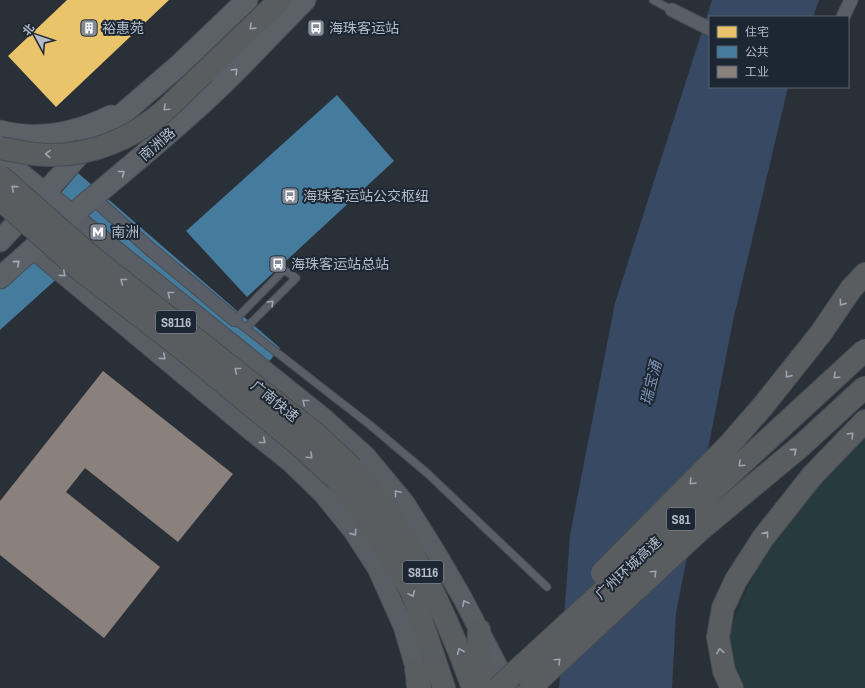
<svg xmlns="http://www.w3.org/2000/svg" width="865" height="688" viewBox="0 0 865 688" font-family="'Archivo Narrow','Noto Sans SC',sans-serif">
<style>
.green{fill:#273a3e}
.water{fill:#384963}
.homes{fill:#e9c46a}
.public{fill:#457b9d}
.industry{fill:#8a817c}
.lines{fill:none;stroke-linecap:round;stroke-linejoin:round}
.lane-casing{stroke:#484c53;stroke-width:9}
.street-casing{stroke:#484c53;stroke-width:15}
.secondary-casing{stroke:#484c53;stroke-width:21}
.primary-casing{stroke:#484c55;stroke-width:23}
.highway-casing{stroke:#474c53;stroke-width:24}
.lane{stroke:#5a5e66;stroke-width:7}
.street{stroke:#5a5e66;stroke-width:13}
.secondary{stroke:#595d64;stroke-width:19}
.primary{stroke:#5c6168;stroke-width:21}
.highway{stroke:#5a5d60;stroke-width:22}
.highway-bridge-casing{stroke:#474c53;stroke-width:24;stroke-linecap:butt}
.highway-bridge{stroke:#5a5d60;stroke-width:22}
.oneway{stroke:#9ea4af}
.oneway2{stroke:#a2aab6}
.oneway3{stroke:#9da4b0}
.oneway4{stroke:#a2a9b5}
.labels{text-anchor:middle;stroke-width:4;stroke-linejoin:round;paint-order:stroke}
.shield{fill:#1d2633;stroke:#878f9c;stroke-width:1}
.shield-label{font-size:13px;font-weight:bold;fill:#b4bcc9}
.poi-label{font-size:14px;fill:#b4bcc9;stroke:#1d2633;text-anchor:start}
.street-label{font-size:14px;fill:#b4bcc9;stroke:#1d2633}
.water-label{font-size:15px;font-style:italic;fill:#7c92b1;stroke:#1d2633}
</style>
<rect width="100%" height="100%" fill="#2a3038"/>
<path class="green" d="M865,432v256h-125l-6,-9 -6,-45 31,-73 44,-60z"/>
<path class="water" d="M712,0h107l-6,17h-103v70h78l-55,234 -57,292 -4,75h-113l11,-153 45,-232z"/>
<path class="homes" d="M67,0h102l-113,107 -48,-51z"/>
<g class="public">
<path d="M337,95l57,66 -147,136 -61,-66z"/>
<path d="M78,173l202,175 -22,27 -157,-136 -101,91v-46l55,-84z"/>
</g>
<path class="industry" d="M103,371l130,103 -55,68 -93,-74 -19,24 94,75 -56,71 -104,-83v-54z"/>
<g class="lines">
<defs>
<g id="lane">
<path d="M653,0l19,10"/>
<path d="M246,328l50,-50 -12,-8 -49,50 135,105 57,48 120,114"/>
</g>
<g id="street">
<path d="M672,10l38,19"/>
<path d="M843,17l8,-17"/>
<path d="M92,197l58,52 85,71"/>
</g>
<g id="secondary">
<path d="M71,215l254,204 41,37 39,47 32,51 26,45 46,89"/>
<path d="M33,249l217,181 40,32 33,32 30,37 24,37 26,58 13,44v14"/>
</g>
<g id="primary">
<path d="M0,131c38,10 76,2 111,-15"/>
<path d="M0,157l71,58"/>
<path d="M0,241l63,-68 28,-32 87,-75 69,-66"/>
<path d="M0,278c67,-62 140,-117 207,-179 34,-31 65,-66 98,-99"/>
</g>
<g id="highway">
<path d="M205,72l75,-72"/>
<path d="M821,333l30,-44 14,-15"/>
<path d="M352,468c13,17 30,34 41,52 33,53 59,109 80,168"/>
<path d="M337,480l35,46 40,66 32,96"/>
<path d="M479,630l-1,28 11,30"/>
<path d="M416,670l4,18"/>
<path d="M732,688l-8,-17 -6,-34 5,-29 13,-28 27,-42 49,-62 53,-55"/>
</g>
</defs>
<use href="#lane" class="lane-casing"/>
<use href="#street" class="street-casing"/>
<use href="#secondary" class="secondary-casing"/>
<use href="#primary" class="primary-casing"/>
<use href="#highway" class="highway-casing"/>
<use href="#lane" class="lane"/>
<use href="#street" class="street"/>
<use href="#secondary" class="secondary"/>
<use href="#primary" class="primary"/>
<use href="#highway" class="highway"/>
<defs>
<g id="highway-bridge">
<path d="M0,148c16,3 32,7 48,7 42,1 83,-16 115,-43 14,-13 28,-27 42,-40"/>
<path d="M0,176l88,78 229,181 35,33"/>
<path d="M0,199l78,69 106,82 120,99 33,31"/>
<path d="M602,573l127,-128 34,-39 58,-73"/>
<path d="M498,688l367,-338"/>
<path d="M530,688l170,-158 102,-85 63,-58"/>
</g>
</defs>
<use href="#highway-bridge" class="highway-bridge-casing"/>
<use href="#highway-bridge" class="highway-bridge"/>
</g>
<defs><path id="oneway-chevron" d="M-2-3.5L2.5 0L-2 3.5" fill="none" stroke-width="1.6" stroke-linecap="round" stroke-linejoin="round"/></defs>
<g class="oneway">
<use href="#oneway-chevron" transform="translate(252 27) rotate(136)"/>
<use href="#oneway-chevron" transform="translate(166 108) rotate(137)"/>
<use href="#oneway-chevron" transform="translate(48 154) rotate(-179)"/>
<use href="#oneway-chevron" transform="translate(14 188) rotate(-139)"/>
<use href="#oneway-chevron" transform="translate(123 281) rotate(-142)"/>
<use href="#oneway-chevron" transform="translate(842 303) rotate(125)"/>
<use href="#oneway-chevron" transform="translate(237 370) rotate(-141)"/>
<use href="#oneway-chevron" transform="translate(788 375) rotate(129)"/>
<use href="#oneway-chevron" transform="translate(836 376) rotate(137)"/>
<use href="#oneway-chevron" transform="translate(851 435) rotate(-46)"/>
<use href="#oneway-chevron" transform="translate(794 451) rotate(-40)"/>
<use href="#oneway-chevron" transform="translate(310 456) rotate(43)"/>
<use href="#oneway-chevron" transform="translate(741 464) rotate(137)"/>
<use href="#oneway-chevron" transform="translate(692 482) rotate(135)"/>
<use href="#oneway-chevron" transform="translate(766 534) rotate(-52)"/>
<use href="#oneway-chevron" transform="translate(654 573) rotate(-43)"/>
<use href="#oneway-chevron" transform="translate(412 594) rotate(66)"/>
<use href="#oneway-chevron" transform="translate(460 651) rotate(-112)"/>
<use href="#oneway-chevron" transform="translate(720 651) rotate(-99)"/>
<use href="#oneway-chevron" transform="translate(558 661) rotate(-43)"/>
</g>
<g class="oneway2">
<use href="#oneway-chevron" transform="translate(235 71) rotate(-45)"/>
<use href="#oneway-chevron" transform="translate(122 173) rotate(-38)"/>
<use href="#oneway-chevron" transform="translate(17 263) rotate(-41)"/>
</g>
<g class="oneway3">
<use href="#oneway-chevron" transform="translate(63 274) rotate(40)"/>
<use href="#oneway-chevron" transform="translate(170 294) rotate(-141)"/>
<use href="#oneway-chevron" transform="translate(163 357) rotate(40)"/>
<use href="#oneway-chevron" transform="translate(305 402) rotate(-141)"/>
<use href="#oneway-chevron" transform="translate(263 441) rotate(38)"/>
<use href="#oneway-chevron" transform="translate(397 493) rotate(-130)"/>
<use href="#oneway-chevron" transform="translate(354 533) rotate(55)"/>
<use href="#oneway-chevron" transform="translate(465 603) rotate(-118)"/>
</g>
<use class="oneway4" href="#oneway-chevron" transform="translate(271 303) rotate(-45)"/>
<defs>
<symbol id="building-square" viewBox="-11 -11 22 22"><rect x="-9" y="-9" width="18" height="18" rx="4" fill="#848b96" stroke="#1d2633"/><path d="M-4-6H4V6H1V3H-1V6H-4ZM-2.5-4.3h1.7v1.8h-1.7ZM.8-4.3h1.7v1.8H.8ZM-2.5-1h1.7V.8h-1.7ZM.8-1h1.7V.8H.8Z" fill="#fff"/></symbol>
<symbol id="bus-square" viewBox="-11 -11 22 22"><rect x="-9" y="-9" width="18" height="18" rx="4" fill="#848b96" stroke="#1d2633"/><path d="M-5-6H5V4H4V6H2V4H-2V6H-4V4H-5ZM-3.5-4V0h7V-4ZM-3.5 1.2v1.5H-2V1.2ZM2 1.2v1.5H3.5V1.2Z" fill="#fff"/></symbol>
<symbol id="metro-square" viewBox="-11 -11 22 22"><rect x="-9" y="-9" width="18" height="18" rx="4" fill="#848b96" stroke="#1d2633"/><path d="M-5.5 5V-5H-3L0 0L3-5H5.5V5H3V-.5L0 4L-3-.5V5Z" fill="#fff"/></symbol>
</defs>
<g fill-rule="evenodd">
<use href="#building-square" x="79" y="18" width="20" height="20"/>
<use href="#bus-square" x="306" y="18" width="20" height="20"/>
<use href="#bus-square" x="280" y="186" width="20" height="20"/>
<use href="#metro-square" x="88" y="222" width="20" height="20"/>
<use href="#bus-square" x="268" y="254" width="20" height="20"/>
</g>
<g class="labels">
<g class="shield">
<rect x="156" y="311" width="40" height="22" rx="3"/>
<rect x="667" y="508" width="28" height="22" rx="3"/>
<rect x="403" y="561" width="40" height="22" rx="3"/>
</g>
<g class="shield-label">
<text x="176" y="327">S8116</text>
<text x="681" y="524">S81</text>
<text x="423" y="577">S8116</text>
</g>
<g class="poi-label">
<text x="102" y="33">裕惠苑</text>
<text x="329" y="33">海珠客运站</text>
<text x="303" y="201">海珠客运站公交枢纽</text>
<text x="111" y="237">南洲</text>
<text x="291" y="269">海珠客运站总站</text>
</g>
<g class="street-label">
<text transform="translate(157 144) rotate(-41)" y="5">南洲路</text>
<text transform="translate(275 401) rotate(39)" y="5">广南快速</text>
<text transform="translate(628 568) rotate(-43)" y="5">广州环城高速</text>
</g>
<g class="water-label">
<text transform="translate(651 383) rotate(-76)" y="5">瑞宝涌</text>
</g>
</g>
<rect x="709" y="16" width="140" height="72" fill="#1d2633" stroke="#59626f"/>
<rect x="717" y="26" width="20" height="12" fill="#e9c46a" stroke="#59626f"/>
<text x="745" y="36" font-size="12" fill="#b4bcc9">住宅</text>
<rect x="717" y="46" width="20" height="12" fill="#457b9d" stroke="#59626f"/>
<text x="745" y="56" font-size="12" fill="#b4bcc9">公共</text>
<rect x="717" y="66" width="20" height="12" fill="#8a817c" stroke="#59626f"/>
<text x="745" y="76" font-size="12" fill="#b4bcc9">工业</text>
<g transform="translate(36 36) rotate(310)" stroke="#1d2633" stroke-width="3" paint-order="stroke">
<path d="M0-3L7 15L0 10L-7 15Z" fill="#b4bcc9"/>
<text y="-6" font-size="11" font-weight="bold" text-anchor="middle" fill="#b4bcc9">北</text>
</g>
</svg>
